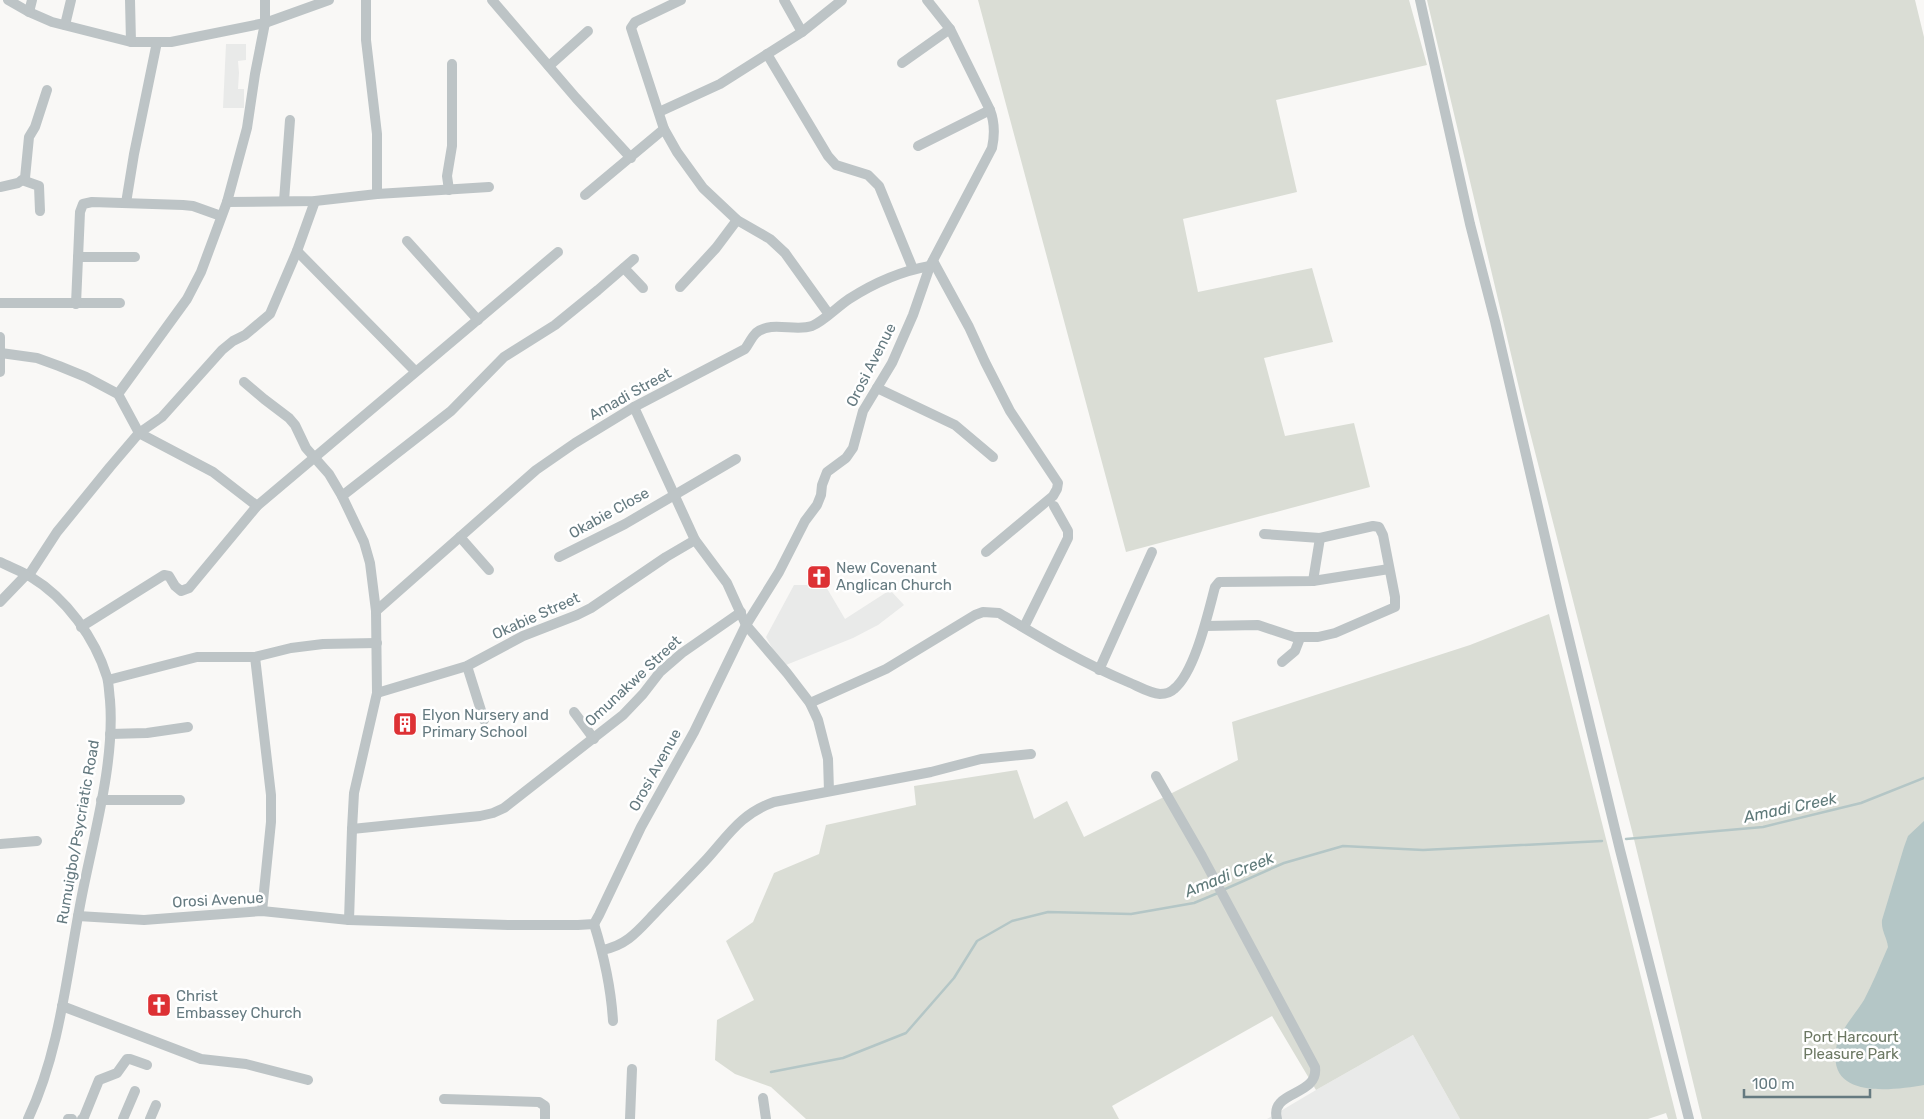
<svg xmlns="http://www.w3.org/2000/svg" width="1924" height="1119" viewBox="0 0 1924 1119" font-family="Rubik,sans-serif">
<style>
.built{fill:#e9eae9}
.green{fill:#daddd5}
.water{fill:#b4c6c6}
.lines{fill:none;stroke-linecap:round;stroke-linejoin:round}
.stream{stroke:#b4c6c6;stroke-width:2.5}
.street{stroke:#bdc4c6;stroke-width:10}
.labels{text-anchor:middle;stroke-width:5;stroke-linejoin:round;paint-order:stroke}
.street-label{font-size:15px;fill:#657a80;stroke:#fff}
.poi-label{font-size:15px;fill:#657a80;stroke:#fff;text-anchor:start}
.park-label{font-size:15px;fill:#6c7863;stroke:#fff}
.water-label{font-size:16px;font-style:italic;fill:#5f7a7a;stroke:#fff}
</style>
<rect width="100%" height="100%" fill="#f9f8f6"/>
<g class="built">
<path d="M226,44h20v16l-8,1 1,12 -1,16h6v19h-21z"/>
<path d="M794,585h31l20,34 45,-29 14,15 -26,20 -25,13 -67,27 -11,-12 -9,-16z"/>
<path d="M1413,1035l47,84h-193l49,-29z"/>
</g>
<g class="green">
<path d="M978,0h431l18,65 -151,35 21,92 -114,27 15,73 114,-24 21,74 -69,16 21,78 69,-13 16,64 -244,65z"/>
<path d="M1427,0h488l9,37v1082h-222l-70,-288 -108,-422z"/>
<path d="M1549,614l128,505h-9l-2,-6 -18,6h-188l-47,-84 -97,55 -44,-74 -160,90 7,13h-313l-35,-32 -36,-13 -20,-14 2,-40 37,-20 -28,-59 27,-19 21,-49 45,-19 7,-29 90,-20 -2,-19 103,-16 17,49 33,-18 17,36 154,-77 -6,-38 238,-77z"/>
</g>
<path class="water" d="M1924,821v264c-30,5 -96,15 -88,-36 2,-17 19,-34 28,-49 9,-17 16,-35 24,-53 -1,-10 -7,-16 -6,-27l22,-73 4,-11z"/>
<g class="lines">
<g class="stream">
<path d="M1626,839l137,-12 98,-24 63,-25"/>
<path d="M1223,890l61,-27 59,-17 80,4 179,-9"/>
<path d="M771,1072l72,-14 63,-25 48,-55 23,-37 35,-20 36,-9 83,2 63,-11 24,-10"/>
</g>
<g class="street">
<path d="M8,0l21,12 23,10 79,20h40l94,-19 64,-23"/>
<path d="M130,0l1,42"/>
<path d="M366,0v40l11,94v60"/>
<path d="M492,0l84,98 55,60"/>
<path d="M681,0l-46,22 -4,6 33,101 13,23 26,36 34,32 33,19 15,14 43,60"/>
<path d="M784,0l18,32"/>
<path d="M1420,0l50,224 25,97 66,285 59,244 69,269"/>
<path d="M29,12l3,-12"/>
<path d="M65,25l6,-25"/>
<path d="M767,54l61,102 8,9 32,10 11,11 34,83"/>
<path d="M902,63l48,-34"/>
<path d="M549,66l39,-35"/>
<path d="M659,112l61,-28 82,-52 40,-32"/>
<path d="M918,146l72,-36"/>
<path d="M22,180l17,6 1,25"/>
<path d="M0,187l18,-4 7,-5 4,-41 6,-10 12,-37"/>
<path d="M449,190l-2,-14 5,-30v-82"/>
<path d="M585,195l79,-66"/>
<path d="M284,201l6,-81"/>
<path d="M227,202l88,-1 62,-7 112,-7"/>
<path d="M126,203l8,-49 23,-112"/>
<path d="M407,241l71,79"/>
<path d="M297,251l118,120"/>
<path d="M78,257h57"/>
<path d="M933,261l36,66 16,35 25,49 48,72 -1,6 -4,7 -67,56"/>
<path d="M624,268l19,20"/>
<path d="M680,287l36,-39 21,-28"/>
<path d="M0,303h120"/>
<path d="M76,304l4,-92 3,-8 9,-2 91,3 10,1 28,10"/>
<path d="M0,337v35"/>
<path d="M1,353l36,5 22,8 27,11 32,17 21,39 74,39 44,34"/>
<path d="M244,382l20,17 25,19 6,7 11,23 23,26 13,22 22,46 6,21 6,48 1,82 -23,100 -2,36 -3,91"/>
<path d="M877,388l78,37 38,32"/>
<path d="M118,394l69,-95 14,-27 26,-70 20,-74 8,-54 10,-51v-23"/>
<path d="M634,407l61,133 32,43 19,42 41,48 23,30 8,17 10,39 1,32"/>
<path d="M342,496l109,-85 53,-54 51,-32 43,-35 36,-31"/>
<path d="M460,537l29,33"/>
<path d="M559,557l66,-33 111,-65"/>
<path d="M0,562c10,5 21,9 31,15 35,21 64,61 76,100 2,7 2,16 3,23 5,61 -16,134 -28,195 -15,75 -21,154 -54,224"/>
<path d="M29,575l28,-43 53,-65 29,-34 23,-16 60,-67 11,-9 12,-6 25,-21 27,-63 18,-50"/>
<path d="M1313,581l7,-43"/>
<path d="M0,602l26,-27"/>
<path d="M376,611l160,-141 39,-27 59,-36 111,-58c4,-5 6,-11 11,-16 16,-13 38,-1 56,-7 12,-5 25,-19 37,-27 25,-16 52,-28 81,-33"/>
<path d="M1206,626l52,-1 36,12h24l17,-4 60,-26v-10l-12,-62 -4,-8 -6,-1 -53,12 -56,-4"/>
<path d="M81,627l83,-52 5,1 6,10 6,5 8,-3 68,-82 301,-254"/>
<path d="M1024,627l44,-89v-7l-14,-25"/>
<path d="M255,657l16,138v27l-9,89"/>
<path d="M1282,662l13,-11 5,-13"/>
<path d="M467,666l17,54"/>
<path d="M1099,670l53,-118"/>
<path d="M108,680l89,-23h58l36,-9 32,-4 54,-1"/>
<path d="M377,693l90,-27 56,-30 54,-21 14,-7 75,-51 29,-17"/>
<path d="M810,703l76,-34 89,-54 8,-3 16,1c42,25 83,50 129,69 10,4 21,11 32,12 5,0 10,-1 14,-5 21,-17 34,-76 41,-102l4,-5 94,-1 76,-12"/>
<path d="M574,712l20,27"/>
<path d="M110,734l37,-1 41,-6"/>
<path d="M1156,776l46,80 113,211c4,30 -46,23 -38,52"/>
<path d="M101,800h79"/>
<path d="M352,829l128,-13 13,-3 11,-5 119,-93 20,-21 17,-22 22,-19 59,-41"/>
<path d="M0,844l37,-3"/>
<path d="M78,916l66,4 118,-9 87,9 159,5h70l16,-1 5,-9 42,-88 53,-95 52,-107 33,-53 26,-51 12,-16 4,-10 1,-10 5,-13 19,-14 7,-10 10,-37 29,-48 21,-48 17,-49 62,-118c3,-14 3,-25 -2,-38l-40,-81 -23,-29"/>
<path d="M594,924c10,32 17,63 19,97"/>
<path d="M602,950c24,-4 36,-19 52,-36 17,-18 34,-35 51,-53 23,-25 35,-47 69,-59l157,-30 50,-13 50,-5"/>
<path d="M62,1006l139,53 45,5 62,16"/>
<path d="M763,1098l3,21"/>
<path d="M444,1099l95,3 6,4v13"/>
<path d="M68,1119h4"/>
<path d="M82,1119l2,-2 15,-37 18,-7 10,-14h3l17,6"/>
<path d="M123,1119l12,-28"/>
<path d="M150,1119l6,-14"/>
<path d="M630,1119l2,-50"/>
</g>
</g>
<defs>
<symbol id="church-square" viewBox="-11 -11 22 22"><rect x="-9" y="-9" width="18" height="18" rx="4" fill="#dd3134" stroke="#fff"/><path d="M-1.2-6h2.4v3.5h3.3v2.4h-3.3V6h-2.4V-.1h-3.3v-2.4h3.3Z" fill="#fff"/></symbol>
<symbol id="building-square" viewBox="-11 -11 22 22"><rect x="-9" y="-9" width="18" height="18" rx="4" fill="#dd3134" stroke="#fff"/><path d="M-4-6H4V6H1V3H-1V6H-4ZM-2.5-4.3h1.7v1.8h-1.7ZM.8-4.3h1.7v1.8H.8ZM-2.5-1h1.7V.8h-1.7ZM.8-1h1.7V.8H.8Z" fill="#fff"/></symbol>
</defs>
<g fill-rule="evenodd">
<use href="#church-square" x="805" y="563" width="28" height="28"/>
<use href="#building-square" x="391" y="710" width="28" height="28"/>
<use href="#church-square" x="145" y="991" width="28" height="28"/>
</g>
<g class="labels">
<g class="street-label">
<text transform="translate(871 365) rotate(-63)" y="5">Orosi Avenue</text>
<text transform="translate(630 394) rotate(-29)" y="5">Amadi Street</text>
<text transform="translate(609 513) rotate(-29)" y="5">Okabie Close</text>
<text transform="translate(536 616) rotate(-24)" y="5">Okabie Street</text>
<text transform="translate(633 681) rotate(-43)" y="5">Omunakwe Street</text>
<text transform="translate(655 770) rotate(-61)" y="5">Orosi Avenue</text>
<text transform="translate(78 832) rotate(-80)" y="5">Rumuigbo/Psycriatic Road</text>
<text transform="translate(218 900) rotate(-3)" y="5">Orosi Avenue</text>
</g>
<g class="poi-label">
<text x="836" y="573">New Covenant<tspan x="836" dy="17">Anglican Church</tspan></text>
<text x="422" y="720">Elyon Nursery and<tspan x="422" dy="17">Primary School</tspan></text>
<text x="176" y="1001">Christ<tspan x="176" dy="17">Embassey Church</tspan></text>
</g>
<g class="park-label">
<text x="1851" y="1042">Port Harcourt<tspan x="1851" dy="17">Pleasure Park</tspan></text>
</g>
<g class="water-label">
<text transform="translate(1790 807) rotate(-12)" y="6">Amadi Creek</text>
<text transform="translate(1229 874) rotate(-22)" y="6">Amadi Creek</text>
</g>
</g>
<path d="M1744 1089v8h126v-8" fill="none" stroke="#657a80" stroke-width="2.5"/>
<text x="1752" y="1089" font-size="15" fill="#657a80" stroke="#ffffff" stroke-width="4" paint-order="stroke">100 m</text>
</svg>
